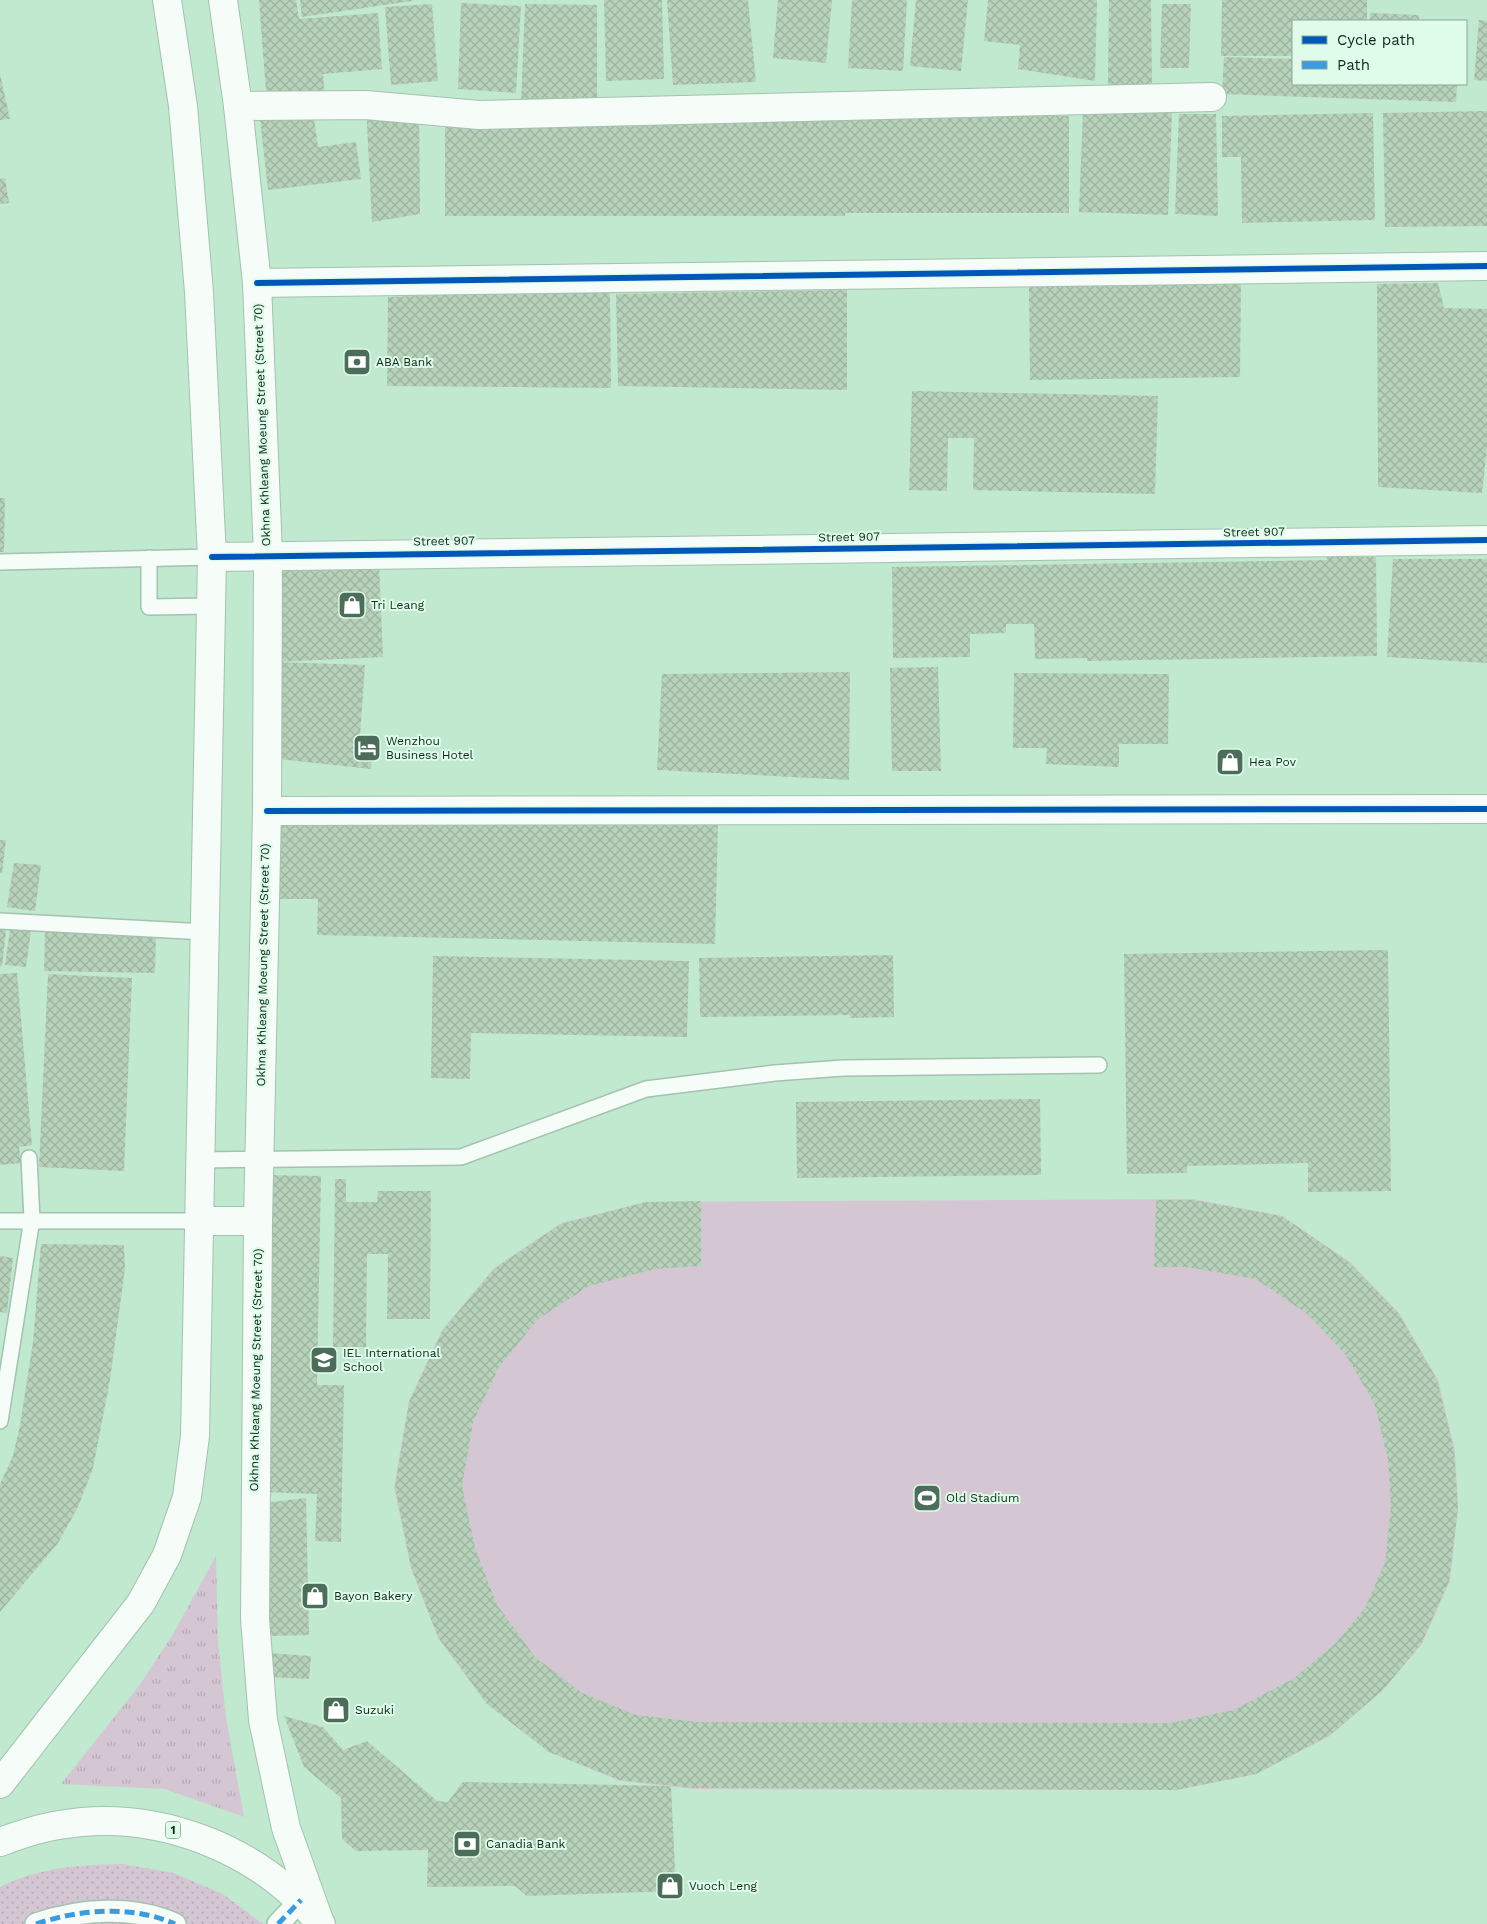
<svg xmlns="http://www.w3.org/2000/svg" width="1487" height="1924" viewBox="0 0 1487 1924" font-family="'Work Sans',sans-serif">
<style>
.grass{fill:url(#grass-tufts)}
.garden{fill:url(#garden-dots)}
.pitch{fill:#d4c7d3}
.building{fill:url(#building-cross-hatch)}
.lines{fill:none;stroke-linecap:round;stroke-linejoin:round}
.service-casing{stroke:#a3c2af;stroke-width:18}
.pedestrian-casing{stroke:#a3c2af;stroke-width:24}
.minor-casing{stroke:#a3c2af;stroke-width:30}
.tertiary-casing{stroke:#a3c2af;stroke-width:30}
.primary-casing{stroke:#a3c2af;stroke-width:30}
.trunk-casing{stroke:#a3c2af;stroke-width:30}
.service{stroke:#f6fcf8;stroke-width:15}
.pedestrian{stroke:#f6fcf8;stroke-width:21}
.minor{stroke:#f6fcf8;stroke-width:28}
.tertiary{stroke:#f6fcf8;stroke-width:28}
.primary{stroke:#f6fcf8;stroke-width:28}
.trunk{stroke:#f6fcf8;stroke-width:28}
.quiet{stroke:#3a9cdf;stroke-width:5;stroke-dasharray:10 5;stroke-linecap:butt}
.cycleway-casing{stroke:#dffbe9;stroke-width:9}
.cycleway{stroke:#0057b8;stroke-width:6}
.labels{text-anchor:middle;stroke-width:4;stroke-linejoin:round;paint-order:stroke}
.shield{fill:#dffbe9;stroke:#4b6957;stroke-width:1}
.shield-label{font-size:11px;font-weight:bold;fill:#0c2a19}
.poi-label{font-size:12px;fill:#0c2a19;stroke:#dffbe9;text-anchor:start}
.street-label{font-size:12px;fill:#0c2a19;stroke:#dffbe9}
</style>
<defs>
<pattern id="grass-tufts" width="24" height="20" patternUnits="userSpaceOnUse" patternTransform="scale(1.25)"><rect width="24" height="20" fill="#d4c7d3"/><path d="M3 7l-1-3M5 7V3M7 7l1-3M15 17l-1-3M17 17v-4M19 17l1-3" fill="none" stroke="#b5abb5"/></pattern>
<pattern id="garden-dots" width="8" height="8" patternUnits="userSpaceOnUse" patternTransform="scale(1.25)"><rect width="8" height="8" fill="#d4c7d3"/><path d="M2 2h.1M6 6h.1" fill="none" stroke="#b5abb5" stroke-width="1.8" stroke-linecap="round"/></pattern>
<pattern id="building-cross-hatch" width="8" height="8" patternUnits="userSpaceOnUse" patternTransform="scale(1.25)"><rect width="8" height="8" fill="#b7d1ba"/><path d="M0 0l8 8M0 8l8-8" fill="none" stroke="#9cb49f"/></pattern>
</defs>
<rect width="100%" height="100%" fill="#c1e9d0"/>
<path class="grass" d="M216,1556l2,86 8,75 18,100 -79,-28 -104,-5 78,-98 34,-52z"/>
<path class="garden" d="M123,1864l51,9 49,21 40,30h-263v-37c40,-20 79,-22 123,-23z"/>
<path class="pitch" d="M1193,1199l89,17 68,46 49,51 39,67 17,70 3,58 -8,73 -28,63 -39,46 -53,46 -74,38 -80,16 -483,-1 -73,-8 -71,-29 -62,-48 -49,-66 -27,-70 -17,-81 15,-86 33,-71 52,-62 67,-45 85,-21z"/>
<g class="building">
<path d="M259,0h37l3,19 79,-6 4,56 -59,5 2,27 -58,4z"/>
<path d="M300,0h112v1l-110,16z"/>
<path d="M604,0h58l2,79 -58,2z"/>
<path d="M667,0h81l8,82 -83,3z"/>
<path d="M778,0h54l-6,63 -53,-5z"/>
<path d="M852,0h55l-4,71 -55,-3z"/>
<path d="M916,0h52l-7,71 -51,-5z"/>
<path d="M988,0h109l-2,81 -77,-12 2,-24 -36,-4z"/>
<path d="M1109,0h42l1,86h-44z"/>
<path d="M1222,0h145v21h-74v35h-72z"/>
<path d="M461,3l60,3 -5,87 -58,-4z"/>
<path d="M432,4l6,77 -47,4 -6,-78z"/>
<path d="M525,4l72,1v99l-76,1z"/>
<path d="M1162,4h29l-2,64h-29z"/>
<path d="M1370,13l49,2v6h-49z"/>
<path d="M1479,20l8,1v60l-13,-1z"/>
<path d="M1224,57l69,2v25h164l-1,18 -234,-8z"/>
<path d="M0,74l10,45 -10,1z"/>
<path d="M366,105l53,5 1,104 -48,8z"/>
<path d="M1083,109l89,4 -4,102 -89,-3z"/>
<path d="M313,111l5,36 38,-5 5,37 -93,11 -8,-72z"/>
<path d="M1487,111v115l-102,1 -2,-114z"/>
<path d="M1373,113l2,107 -133,3 -1,-66h-19v-41z"/>
<path d="M1179,114h37l2,102 -43,-2z"/>
<path d="M445,116h624v97h-224v3h-400z"/>
<path d="M5,178l4,25 -9,1v-25z"/>
<path d="M1241,282l-1,95 -210,3 -1,-93z"/>
<path d="M1438,283l6,25 43,1v140l-5,44 -104,-6 -1,-203z"/>
<path d="M610,289l1,99 -224,-2 1,-89z"/>
<path d="M847,290v100l-229,-4 -2,-92z"/>
<path d="M912,391l246,5 -3,98 -182,-4 1,-52h-26l-1,53 -38,-1z"/>
<path d="M0,498h5l-1,54h-4z"/>
<path d="M1327,557h49l1,99 -290,5v-3l-52,1 -1,-35h-28v9l-36,1v23l-77,1 -1,-91 435,-7z"/>
<path d="M1393,559h94v104l-100,-6z"/>
<path d="M379,562l4,95 -107,5 89,3 -5,71 14,2 -3,31 -102,-11 -1,-191z"/>
<path d="M938,667l3,104h-49l-2,-103z"/>
<path d="M850,672l-1,108 -192,-10 5,-96z"/>
<path d="M1014,673l155,1 -1,70h-49v23l-73,-3 1,-16h-34z"/>
<path d="M277,812l441,10 -3,122 -398,-9 1,-36h-43z"/>
<path d="M0,840h6l-4,33h-2z"/>
<path d="M14,863l27,2 -6,46 -28,-4z"/>
<path d="M11,922l21,2 -6,43 -21,-2z"/>
<path d="M0,923h7l-5,44 -2,-1z"/>
<path d="M45,932l111,1 -1,40 -111,-2z"/>
<path d="M1388,950l3,241 -83,1v-29l-121,3v7l-60,1 -3,-220z"/>
<path d="M893,955l1,62 -44,1v-3l-150,2 -1,-59z"/>
<path d="M433,956l256,5 -2,76 -216,-4 -1,46 -39,-1z"/>
<path d="M17,973l15,172 -13,2 2,16 -21,2v-191z"/>
<path d="M48,974l84,4 -8,193 -85,-4z"/>
<path d="M1040,1099l1,76 -244,3 -1,-76z"/>
<path d="M265,1175l56,1 -4,209h27l-3,157 -26,-1 2,-47 -56,-2z"/>
<path d="M335,1179h11v23h31l1,-11h53l-1,128h-43l1,-65h-21l-1,93h-33z"/>
<path d="M1156,1200h37l89,16 68,47 49,51 38,66 17,70 4,58 -9,73 -28,63 -38,46 -53,45 -74,39 -80,16 -483,-2 -73,-8 -71,-28 -62,-48 -49,-67 -27,-70 -16,-80 14,-85 34,-72 51,-61 67,-45 85,-22 55,-1v65l-46,3 -66,17 -51,33 -39,48 -26,55 -11,64 13,62 22,57 38,52 47,36 54,22 61,7 473,1 64,-13 59,-31 43,-36 29,-35 20,-45 6,-57 -3,-46 -13,-55 -29,-50 -39,-41 -51,-35 -70,-12h-32z"/>
<path d="M41,1244l83,1 1,23 -15,112 -17,88 -15,39 -20,36 -58,69v-128l13,-28 7,-31 13,-83z"/>
<path d="M0,1256l13,2 -6,55 -7,-1z"/>
<path d="M306,1498l3,137 -37,1 -7,-22 -2,-111z"/>
<path d="M267,1653l44,3 -2,23 -41,-2z"/>
<path d="M284,1716l39,11 20,23 24,-9 70,60 11,1 15,-20 208,4 5,105 -149,5 -12,-10 -88,1 1,-37 -72,1 -14,-12 -1,-41 -37,-31z"/>
</g>
<g class="lines">
<defs>
<g id="service">
<path d="M149,558v49l62,-1"/>
<path d="M0,562l212,-5"/>
<path d="M0,921l206,11"/>
<path d="M201,1160l260,-3 185,-68 129,-16 68,-5 256,-3"/>
<path d="M0,1221h200"/>
<path d="M0,1421l32,-202 -3,-61"/>
</g>
<g id="pedestrian">
<path d="M36,1924c44,-15 96,-19 139,0"/>
<path d="M278,1924l23,-24"/>
</g>
<g id="minor">
<path d="M238,106l128,-1 113,10 733,-18"/>
<path d="M257,283l1230,-17"/>
<path d="M267,811l1220,-2"/>
</g>
<path id="tertiary" d="M212,557l1275,-17"/>
<g id="primary">
<path d="M223,0l15,106 19,177 11,272 -1,256 -9,410 -3,398 8,101 23,108 34,95"/>
<path d="M200,1221h58"/>
<path d="M0,1784l141,-181 26,-48 20,-58 8,-61 17,-879 -13,-265 -16,-186 -16,-106"/>
</g>
<path id="trunk" d="M0,1842c19,-7 39,-14 59,-17 97,-17 200,23 262,99"/>
</defs>
<use href="#service" class="service-casing"/>
<use href="#pedestrian" class="pedestrian-casing"/>
<use href="#minor" class="minor-casing"/>
<use href="#tertiary" class="tertiary-casing"/>
<use href="#primary" class="primary-casing"/>
<use href="#trunk" class="trunk-casing"/>
<use href="#service" class="service"/>
<use href="#pedestrian" class="pedestrian"/>
<use href="#minor" class="minor"/>
<use href="#tertiary" class="tertiary"/>
<use href="#primary" class="primary"/>
<use href="#trunk" class="trunk"/>
<g class="quiet">
<path d="M36,1924c44,-15 96,-19 139,0"/>
<path d="M278,1924l23,-24"/>
</g>
<defs>
<g id="cycleway">
<path d="M257,283l1230,-17"/>
<path d="M212,557l1275,-17"/>
<path d="M267,811l1220,-2"/>
</g>
</defs>
<use href="#cycleway" class="cycleway-casing"/>
<use href="#cycleway" class="cycleway"/>
</g>
<defs>
<symbol id="bank-square" viewBox="-11 -11 22 22"><rect x="-9" y="-9" width="18" height="18" rx="4" fill="#4b6d59" stroke="#dffbe9"/><path d="M-6-4H6V4H-6ZM0-2.3a2.3 2.3 0 1 0 0 4.6a2.3 2.3 0 1 0 0-4.6Z" fill="#fff"/></symbol>
<symbol id="shop-square" viewBox="-11 -11 22 22"><rect x="-9" y="-9" width="18" height="18" rx="4" fill="#4b6d59" stroke="#dffbe9"/><path d="M-5-2.5h2.3a2.7 3.5 0 0 1 5.4 0H5L5.5 6h-11ZM-1.5-2.5h3a1.5 2.3 0 0 0-3 0Z" fill="#fff"/></symbol>
<symbol id="hotel-square" viewBox="-11 -11 22 22"><rect x="-9" y="-9" width="18" height="18" rx="4" fill="#4b6d59" stroke="#dffbe9"/><path d="M-6-4.5h1.5V1H6V5H4.5V3h-9V5H-6ZM-4 0a1.8 1.8 0 1 1 3.6 0ZM.5 0V-2.5h3Q6-2.5 6 0Z" fill="#fff"/></symbol>
<symbol id="school-square" viewBox="-11 -11 22 22"><rect x="-9" y="-9" width="18" height="18" rx="4" fill="#4b6d59" stroke="#dffbe9"/><path d="M0-5L7-2L0 1L-7-2ZM-4 1L0 2.5L4 1V4Q0 6-4 4Z" fill="#fff"/></symbol>
<symbol id="stadium-square" viewBox="-11 -11 22 22"><rect x="-9" y="-9" width="18" height="18" rx="4" fill="#4b6d59" stroke="#dffbe9"/><path d="M0-5a6.5 5 0 1 0 0 10a6.5 5 0 1 0 0-10ZM-3.5-1.8h7v3.6h-7Z" fill="#fff"/></symbol>
</defs>
<g fill-rule="evenodd">
<use href="#bank-square" x="341" y="346" width="32" height="32"/>
<use href="#shop-square" x="336" y="589" width="32" height="32"/>
<use href="#hotel-square" x="351" y="732" width="32" height="32"/>
<use href="#shop-square" x="1214" y="746" width="32" height="32"/>
<use href="#school-square" x="308" y="1344" width="32" height="32"/>
<use href="#stadium-square" x="911" y="1482" width="32" height="32"/>
<use href="#shop-square" x="299" y="1580" width="32" height="32"/>
<use href="#shop-square" x="320" y="1694" width="32" height="32"/>
<use href="#bank-square" x="451" y="1828" width="32" height="32"/>
<use href="#shop-square" x="654" y="1870" width="32" height="32"/>
</g>
<g class="labels">
<rect class="shield" x="165.5" y="1821.5" width="15" height="17" rx="4"/>
<g class="shield-label">
<text x="173" y="1834">1</text>
</g>
<g class="poi-label">
<text x="376" y="366">ABA Bank</text>
<text x="371" y="609">Tri Leang</text>
<text x="386" y="745">Wenzhou<tspan x="386" dy="14">Business Hotel</tspan></text>
<text x="1249" y="766">Hea Pov</text>
<text x="343" y="1357">IEL International<tspan x="343" dy="14">School</tspan></text>
<text x="946" y="1502">Old Stadium</text>
<text x="334" y="1600">Bayon Bakery</text>
<text x="355" y="1714">Suzuki</text>
<text x="486" y="1848">Canadia Bank</text>
<text x="689" y="1890">Vuoch Leng</text>
</g>
<g class="street-label">
<text transform="translate(262 425) rotate(-92)" y="4">Okhna Khleang Moeung Street (Street 70)</text>
<text transform="translate(1254 532) rotate(-1)" y="4">Street 907</text>
<text transform="translate(849 537) rotate(-1)" y="4">Street 907</text>
<text transform="translate(444 541) rotate(-1)" y="4">Street 907</text>
<text transform="translate(263 965) rotate(-89)" y="4">Okhna Khleang Moeung Street (Street 70)</text>
<text transform="translate(256 1370) rotate(-89)" y="4">Okhna Khleang Moeung Street (Street 70)</text>
</g>
</g>
<rect x="1292" y="20" width="175" height="65" fill="#dffbe9" stroke="#8ba796"/>
<rect x="1302" y="36" width="25" height="8" fill="#0057b8" stroke="#8ba796"/>
<text x="1337" y="45" font-size="15" fill="#0c2a19">Cycle path</text>
<rect x="1302" y="61" width="25" height="8" fill="#3a9cdf" stroke="#8ba796"/>
<text x="1337" y="70" font-size="15" fill="#0c2a19">Path</text>
</svg>
